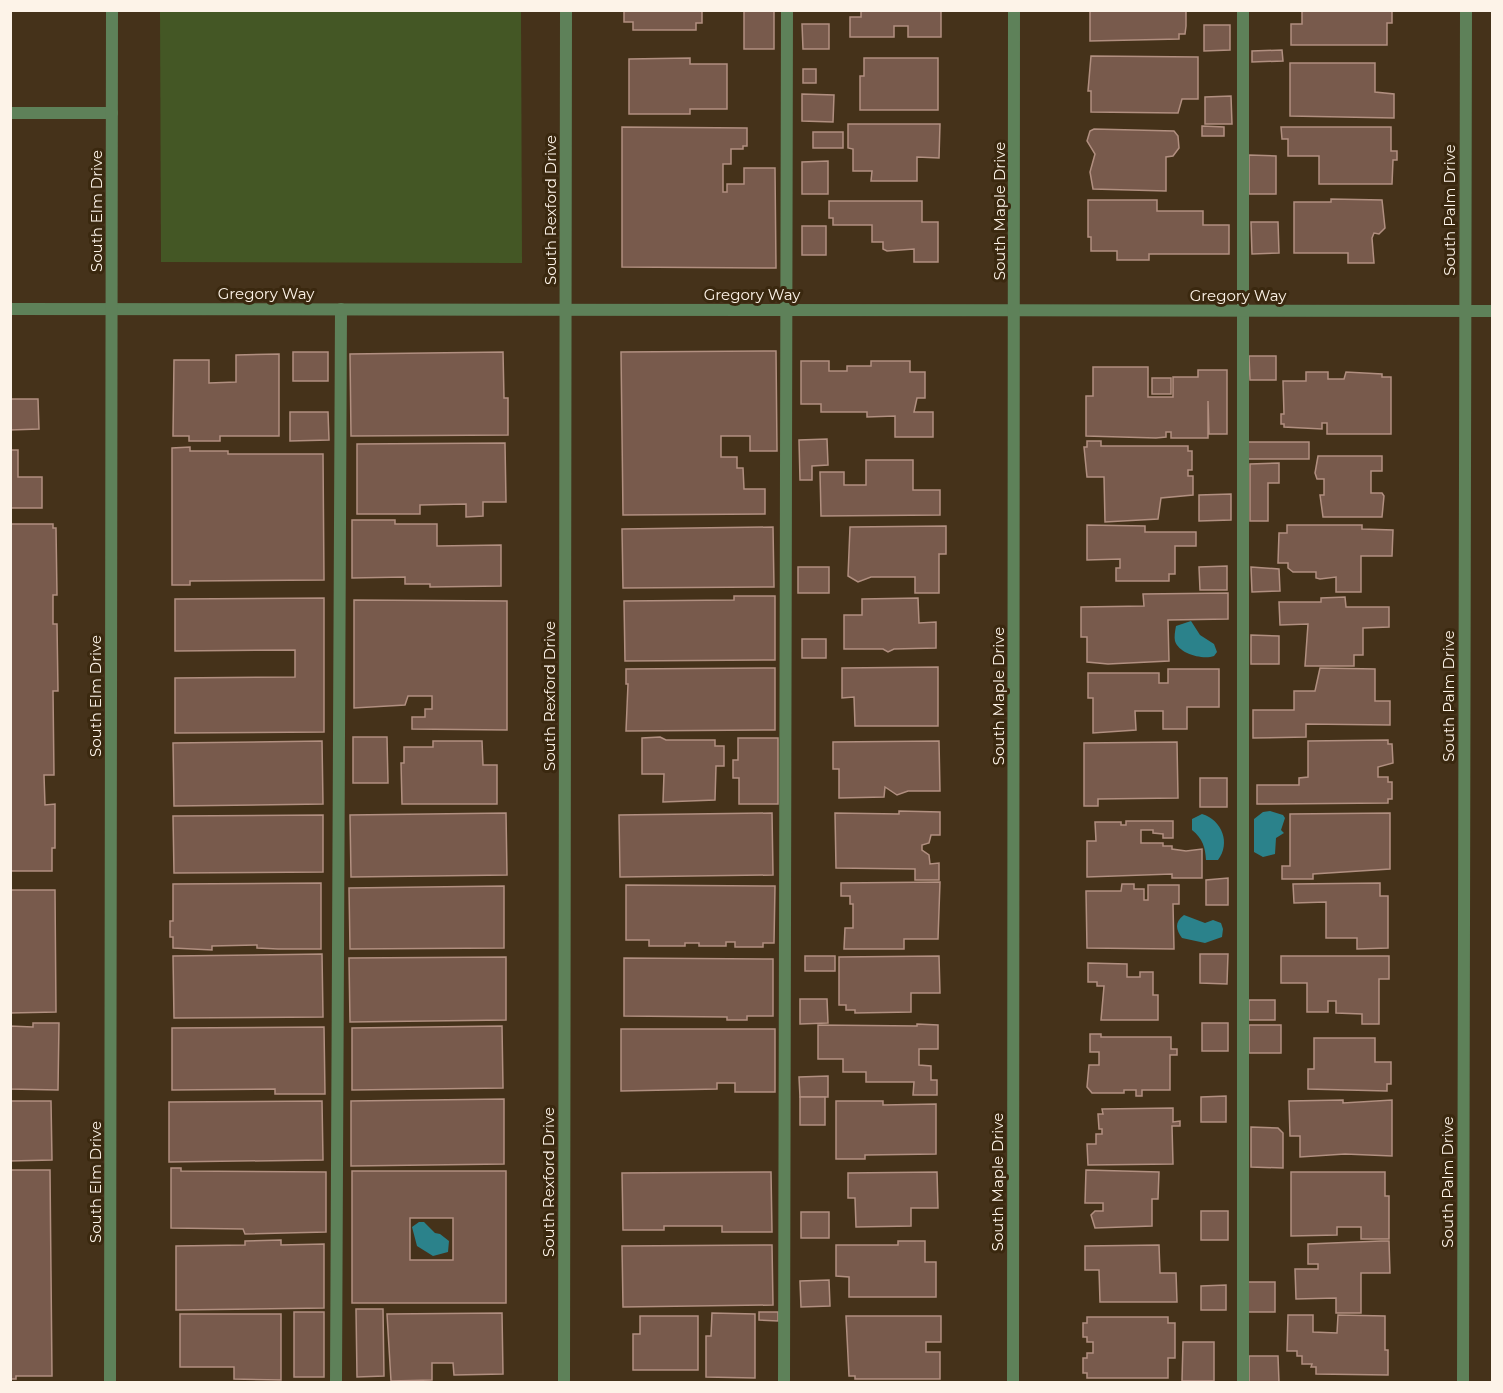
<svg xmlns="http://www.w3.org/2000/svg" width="1503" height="1393" viewBox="0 0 1503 1393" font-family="Montserrat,sans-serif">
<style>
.green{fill:#445725}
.water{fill:#2b828b}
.building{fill:#785a4c;stroke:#b18f80;stroke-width:1.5;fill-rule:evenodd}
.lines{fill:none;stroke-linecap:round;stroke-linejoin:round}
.lane{stroke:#5e8159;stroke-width:12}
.street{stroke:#5e8159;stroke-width:12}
.labels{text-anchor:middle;stroke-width:6;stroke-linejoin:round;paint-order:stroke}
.street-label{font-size:15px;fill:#fdf3e8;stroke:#3a280f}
</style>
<rect width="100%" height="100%" fill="#45321a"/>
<path class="green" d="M160,11h361l1,252 -361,-1z"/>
<g class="water">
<path d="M1191,621l9,14 14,9 3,8 -3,4c-11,4 -35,-2 -39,-15 -1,-4 0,-10 1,-15z"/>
<path d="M1270,811l13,4 2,3 -4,12 3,3 -8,5 -1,16 -12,3 -9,-5v-33l9,-7z"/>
<path d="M1202,814c20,6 29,29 16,46h-12c-1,-13 -3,-21 -14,-30v-11z"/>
<path d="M1184,915l21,8 8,-3 8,3 2,6 -1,8 -17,6 -23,-5c-6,-8 -8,-16 2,-23z"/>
<path d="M419,1222h5l11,11 5,1 9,7 -1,11 -15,4 -16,-10 -5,-19z"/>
</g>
<g class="building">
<path d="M624,10h78v13h-6v7h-63v-8h-9z"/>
<rect x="744" y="10" width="30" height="39"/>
<path d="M861,10h80v27h-33v-11h-14v11h-44v-20h11z"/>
<path d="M1090,10h96v16l-1,8h-6v5l-89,2z"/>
<path d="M1302,10h90v13h-5v22h-96v-21h11z"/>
<path d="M802,24h27v25h-26z"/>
<path d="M1204,25h26v25l-26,1z"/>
<path d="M1282,50l1,11 -31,1v-11z"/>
<path d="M1091,56l107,1v42h-16l-4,14 -87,-1v-21h-3z"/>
<path d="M690,58v6h37v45h-37v5h-61v-55z"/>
<path d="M864,58h74v52h-78v-34h4z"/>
<path d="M1290,63h85v29l19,2v24l-104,-2z"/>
<rect x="803" y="69" width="13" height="14"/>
<path d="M802,94l32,1 -1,27 -31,-1z"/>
<path d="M1231,96l1,28h-27v-27z"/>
<path d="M848,124h92l-1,34 -22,-1v24h-46l1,-10h-19v-22l-5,-1z"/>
<path d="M1202,126l22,1v9h-22z"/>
<path d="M622,127l125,1v18h-4v3h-12v15h-8v28h4v-8h17v-16h31l1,100 -154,-1z"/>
<path d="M1281,127h110v24h6v9h-4l-1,24h-73v-28h-31v-17h-6z"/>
<path d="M1094,129l80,2 4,5 1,12 -6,8 -7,1v34l-73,-2 -3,-17 5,-18 -8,-13 3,-10z"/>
<rect x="813" y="132" width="30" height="16"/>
<path d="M1249,155l27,1v38h-27z"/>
<path d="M828,161v33h-26v-32z"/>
<path d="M1331,199l51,1 3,28 -6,6 -5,-1 -2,5 2,25h-26v-10h-54v-51h37z"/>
<path d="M1088,200h69v11h46v14h26v29h-80v6h-32v-9h-26v-14h-3z"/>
<path d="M829,201h93v21h16v40h-24v-13l-27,2 -4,-2v-7h-11v-17h-39v-7h-4z"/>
<path d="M1251,222h27l1,31 -27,1z"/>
<rect x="802" y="226" width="24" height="29"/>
<path d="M776,351l1,100h-27v-15h-29v21h16v11h6l1,21h21v25l-142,1 -2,-163z"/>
<rect x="293" y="352" width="35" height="29"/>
<path d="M503,352l1,46h4v37l-157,1 -1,-82z"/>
<path d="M279,354v82h-59v5h-31v-5h-16l1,-76h35v23l27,-1v-27z"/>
<path d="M1249,356h27v24h-26z"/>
<path d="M801,361h28v10h18v-5h24v-5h39v11h15v26h-8l-3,14h19v25h-38v-21l-28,1v-5h-46v-8h-20z"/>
<path d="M1093,367h55v30h25v-20h25v-7h29v64h-18l-1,-33v37h-37v-6h-5v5l-10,1 -70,-2v-40h7z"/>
<path d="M1306,372h22v7h16l2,-7 36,2v3h9v57h-64v-11h-5v6l-38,-2v-3h-3v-10h3l-1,-33h23z"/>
<rect x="1152" y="378" width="19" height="16"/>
<path d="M10,399h28l1,30 -29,1z"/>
<path d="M290,412h38l1,28 -39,1z"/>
<path d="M827,439l1,26 -16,1v14h-12l-1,-40z"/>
<path d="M1087,441h14v5h87v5h4v19h-4v6h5v19l-32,3 -3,21 -53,3 -1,-45h-17l-3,-30h3z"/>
<rect x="1248" y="442" width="61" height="17"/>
<path d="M505,443l1,59h-23v14l-17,1v-13l-46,1v9h-63v-70z"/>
<path d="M190,447v4h38v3h95l1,126 -134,1v4h-18v-137z"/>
<path d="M10,450h8v27h24v31h-32z"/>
<path d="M1318,456h64v15h-11v22h11l2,3 -2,21h-59l-3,-22h4v-16h-7l-2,-6z"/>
<path d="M866,460h47v30h27v25l-119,1 -1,-44h24v13h22z"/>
<path d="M1279,463v20h-11v38h-18v-57z"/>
<path d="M1231,494v26l-32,1v-26z"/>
<path d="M352,520h43v4h42v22l64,-1v41l-71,1v-3h-25v-7l-53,1z"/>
<path d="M10,524h43v4h3l1,67h-4v29h4l1,67h-5l1,84h-10l1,30 10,-1v44h-3v23h-42z"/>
<path d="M1087,525l58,1v6h51v14h-21v28h-6v7h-53v-13h4v-9l-33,1z"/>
<path d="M1287,525h75v4l31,1 -1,26h-31v36h-25v-15l-16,2 -4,-1v-6h-23l-5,-4v-5h-10l1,-30h8z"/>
<path d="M946,526v28h-7v39h-24v-16h-44l-13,5 -10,-6 2,-49z"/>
<path d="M773,527l1,60 -151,1 -1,-59z"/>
<path d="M1227,566v24h-27l-1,-23z"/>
<rect x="798" y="567" width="31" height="26"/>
<path d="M1251,567l28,2 1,22 -28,1z"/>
<path d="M1228,593v26l-60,1 1,41 -61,3 -21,-2v-25h-6v-30l63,-1 -1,-12z"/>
<path d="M734,596h41v64l-150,1 -1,-60 110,-1z"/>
<path d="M1345,597l1,10h43v20l-26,1v27h-9v11h-49l3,-42 -28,1 -1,-23h42v-4z"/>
<path d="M324,598v134l-149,1v-55l120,-1v-27l-120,1v-52z"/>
<path d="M918,598l1,25 17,-1v26l-42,1 -6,3 -5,-3h-39v-34h18v-16z"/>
<path d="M354,600l153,1v129l-95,-1v-12h13v-8h7v-13h-24l-3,9 -51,3z"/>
<path d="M1251,635l28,1v28h-28z"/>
<rect x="802" y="639" width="24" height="19"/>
<path d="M938,667v59h-83l-1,-29 -12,1v-30z"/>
<path d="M775,668v62l-149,1 2,-47h-2v-15z"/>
<path d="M1320,668l55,1v32h15v24l-84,-1v13l-53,1v-28h41v-19h21z"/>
<path d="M1168,669h51v38h-32v22h-24v-18h-28l1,19 -43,3v-35h-5v-25h71v10h9z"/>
<path d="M353,737h34l1,46h-35z"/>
<path d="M660,737l6,3h49v6h9v20h-8l-1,34 -52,2 1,-28h-22v-36z"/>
<path d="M738,738h40v66h-39v-26h-6v-18h5z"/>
<path d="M1388,740v4h4l1,19 -15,4v10h10v5h4v17h-4v4l-131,1v-19h42v-7l9,-1v-36z"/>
<path d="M322,741l1,63 -149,2 -1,-63z"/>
<path d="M433,741h49l1,24h14v39h-95l-1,-41h3v-16h29z"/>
<path d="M939,741l1,50h-32l-11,4 -12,-8 -1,10 -45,1v-29h-6v-27z"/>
<path d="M1177,742l1,56 -80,1v7h-14v-63z"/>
<rect x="1200" y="778" width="27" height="29"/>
<path d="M899,811l41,1v23h-9l-2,8 -7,2v5l7,5 1,9 9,-1v17h-24v-11l-79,-1 -1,-55 64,1z"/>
<path d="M506,813l1,62 -156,2 -1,-62z"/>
<path d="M772,813l1,62 -153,2 -1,-62z"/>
<path d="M1390,813v56l-77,5v5h-31v-13h8v-52z"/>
<path d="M323,815v57l-149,1 -1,-57z"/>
<path d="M1126,821h47v17h-10v-4l-10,-1v-3h-12v13h22v3h9v3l14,2 16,-2v29h-30v-4l-85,3v-36h9l-1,-19h26v3h5z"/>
<path d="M1228,878v27h-22v-25z"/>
<path d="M940,882l-2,57h-34v10h-60l1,-21h8v-24h-3v-8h-9v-13z"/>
<path d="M321,883v66h-43l-21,-1v-3l-45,1v4l-39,-2v-11h-3v-16h3v-37z"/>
<path d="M1380,883v13h8v52l-31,1v-11h-31v-36l-32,1 -1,-19z"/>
<path d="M1122,884h12v5h10v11h4v-15h31v19h-6l1,45 -87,-1 -1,-57h35z"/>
<path d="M626,885l149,1 -1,57h-11v4h-28v-5h-9v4h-27v-3h-14v3h-36v-6h-23z"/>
<path d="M504,886v62l-154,1 -1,-61z"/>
<path d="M10,890h45l1,122 -46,1z"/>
<path d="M322,954l1,63 -149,1 -1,-62z"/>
<path d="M1200,954h28l-1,30 -27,-1z"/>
<rect x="805" y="956" width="30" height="15"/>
<path d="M939,956l1,37h-29v19l-56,1v-3h-9v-5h-7v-48z"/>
<path d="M1281,956h108v23h-10v45h-17v-10l-26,-1v-12h-8v11h-21v-29h-26z"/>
<path d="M506,957v63l-156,2 -1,-64z"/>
<path d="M624,958l149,1v57h-26v4h-20v-3l-103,-1z"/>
<path d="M1088,963l39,1v13h13v-5h13v23h5v25h-57l3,-34h-7v-4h-9z"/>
<path d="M800,999h27l1,24 -28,1z"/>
<rect x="1249" y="1000" width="26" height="20"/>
<path d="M33,1023h26l-1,67 -48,-1v-63l23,1z"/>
<rect x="1202" y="1023" width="26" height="28"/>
<path d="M917,1024l21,1v24h-19v16l12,1v14h6v15h-24l1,-13h-48v-10h-23v-13h-25v-34l99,1z"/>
<rect x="1249" y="1025" width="32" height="28"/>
<path d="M502,1026l1,62 -151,2v-62z"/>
<path d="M324,1027l1,67h-50v-5l-103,1v-62z"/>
<path d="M621,1029h154v63h-40v-9h-18v6l-96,2z"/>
<path d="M1090,1034h11v3h70v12h6v6h-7v35h-28v6h-6v-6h-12v3h-32l-5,-6 2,-22h10v-13h-9z"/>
<path d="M1314,1038h61v24h16v22h-4v7l-79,-2v-20h6z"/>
<path d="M828,1076v21h-28l-1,-20z"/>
<path d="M1226,1096v26h-25v-25z"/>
<rect x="800" y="1097" width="25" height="28"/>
<path d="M504,1099v65l-153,2v-65z"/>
<path d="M1343,1100v3l49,-3v56l-47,-2 -45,3v-21h-10l-1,-35z"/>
<path d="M10,1101h41l1,59 -42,1z"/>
<path d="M322,1101l1,59 -154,2v-60z"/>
<path d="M836,1101h47v4l53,-1v50l-71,1v4h-29z"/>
<path d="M1173,1108v14l7,-1v5h-8l1,38 -85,1 -1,-21h9v-10h6v-5h-3l-1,-15h5l-1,-5z"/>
<path d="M1251,1127l27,1 5,5v35l-32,-1z"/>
<path d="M171,1168h10v3l145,1v60l-81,2 -2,-5 -72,-1z"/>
<path d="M10,1170h40l2,206h-36v3h-6z"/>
<path d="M1086,1170l73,2 -1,27h-6v27l-57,2 -4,-13 4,-4h8v-8h-18z"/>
<path d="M352,1171h154v132h-154zM410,1218h43v42h-43z"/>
<path d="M771,1172l1,60h-50v-6h-58v4h-41l-1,-57z"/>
<path d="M937,1172l1,36h-27v18l-55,1 -1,-29h-7v-25z"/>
<path d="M1291,1172h94v24h4v43h-28v-12h-24v8l-46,1z"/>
<rect x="1201" y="1211" width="27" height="29"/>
<rect x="801" y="1212" width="28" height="26"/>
<path d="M281,1240v5l43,-1v64l-148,2v-64l69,-1v-4z"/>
<path d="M898,1241h27v21h11v35h-87v-20l-13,-1v-31h62z"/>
<path d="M1381,1241h8l1,32h-29v40h-25v-15l-40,1 -1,-30h23v-5h-10v-20z"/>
<path d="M772,1245l1,60 -150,2 -1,-61z"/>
<path d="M1159,1245l1,28h16l1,29h-77l-1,-32h-14v-24z"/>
<path d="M829,1280l1,26 -29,1 -1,-26z"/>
<rect x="1248" y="1282" width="27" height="30"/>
<path d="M1226,1285v25h-25v-24z"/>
<path d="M356,1309h27l1,67 -27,1z"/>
<rect x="294" y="1312" width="30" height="65"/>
<path d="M759,1312h19v9l-19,-1z"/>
<path d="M502,1313l1,61 -49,1 -1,-12h-21v17l-41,1 -4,-67z"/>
<path d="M712,1313l43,1v64l-49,-1v-41h5z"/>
<path d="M180,1314h101v66l-47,-1v-12h-54z"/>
<path d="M1288,1315h25v17l24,1 1,-18 47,1v34h3v25l-72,-1v-7h-5l1,-3h-10v-8h-5v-5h-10z"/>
<path d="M640,1316h58v54h-65v-36h7z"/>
<path d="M846,1316h95v26h-15v10h14v27h-85v-3h-6z"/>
<path d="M1087,1317h81v6h7v35h-7v20h-81v-5h-4v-15h4v-5h6v-11h-6v-5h-4v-14h4z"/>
<path d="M1183,1342h31v39h-32z"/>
<path d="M1249,1356h29l1,26h-30z"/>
</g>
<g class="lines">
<g class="lane">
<path d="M1243,10v1372"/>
<path d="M10,113h102"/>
<path d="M336,1382l5,-1073"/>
<path d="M784,1382l3,-1372"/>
</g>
<g class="street">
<path d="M10,309l1482,2"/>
<path d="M110,1382l2,-1372"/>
<path d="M564,1382l2,-1372"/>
<path d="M1013,1382l1,-1372"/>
<path d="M1463,1382l3,-1372"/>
</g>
</g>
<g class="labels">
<g class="street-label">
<text transform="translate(551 210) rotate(-90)" y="5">South Rexford Drive</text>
<text transform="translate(1450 210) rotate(-90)" y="5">South Palm Drive</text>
<text transform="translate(97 211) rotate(-90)" y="5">South Elm Drive</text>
<text transform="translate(1000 211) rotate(-90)" y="5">South Maple Drive</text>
<text x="266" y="299">Gregory Way</text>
<text x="752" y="300">Gregory Way</text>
<text x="1238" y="301">Gregory Way</text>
<text transform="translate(96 696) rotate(-90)" y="5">South Elm Drive</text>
<text transform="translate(550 696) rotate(-90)" y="5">South Rexford Drive</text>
<text transform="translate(999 696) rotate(-90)" y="5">South Maple Drive</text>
<text transform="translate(1449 696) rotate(-90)" y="5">South Palm Drive</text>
<text transform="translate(96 1182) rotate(-90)" y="5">South Elm Drive</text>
<text transform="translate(549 1182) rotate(-90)" y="5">South Rexford Drive</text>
<text transform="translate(998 1182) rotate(-90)" y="5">South Maple Drive</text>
<text transform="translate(1448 1182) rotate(-90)" y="5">South Palm Drive</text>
</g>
</g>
<rect width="1503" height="1393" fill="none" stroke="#fdf3e8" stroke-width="24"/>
</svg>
